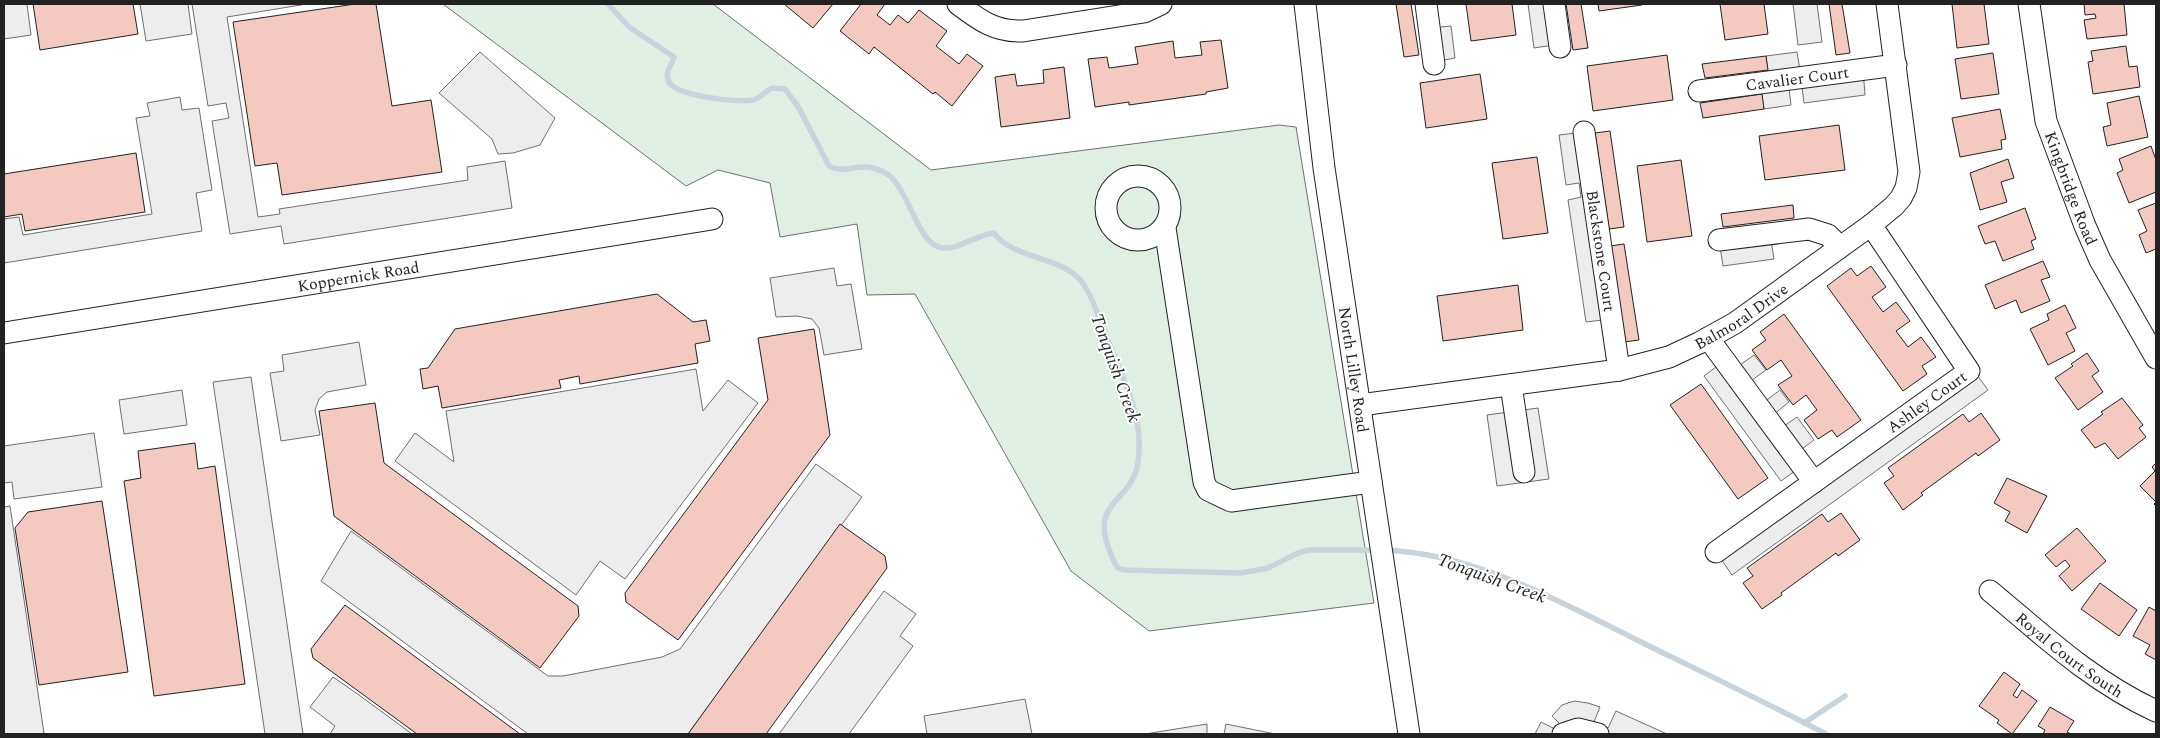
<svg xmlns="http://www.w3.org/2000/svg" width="2160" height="738" viewBox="0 0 2160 738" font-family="Spectral,serif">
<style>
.green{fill:#e0efe3;stroke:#6f6f6f}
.parking{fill:#ededed;stroke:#6f6f6f}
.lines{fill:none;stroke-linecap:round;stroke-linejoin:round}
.stream{stroke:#c7d3dd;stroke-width:5.5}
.building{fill:#f3c9c0;stroke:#222}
.minor-casing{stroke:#222;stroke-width:23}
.minor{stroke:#fff;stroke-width:21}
.labels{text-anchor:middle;stroke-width:4;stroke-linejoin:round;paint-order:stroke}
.street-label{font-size:16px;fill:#222;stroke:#fff}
.water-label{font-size:18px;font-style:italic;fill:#222;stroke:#fff}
</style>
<rect width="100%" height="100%" fill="#fff"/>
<path class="green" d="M443,4h270l218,166 348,-45 17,2 78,476 -225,28 -78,-60 -156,-277 -48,1 -10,-71 -77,13 -10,-54 -52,-13 -32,16z"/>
<g class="parking">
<path d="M4,4h23l4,31 -27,4z"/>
<path d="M140,4h48l4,30 -46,7z"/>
<path d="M192,4h115l-80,13 31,200 22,-3 -1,-5 189,-29 -1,-13 38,-6 7,47 -228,36 -3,-18 -51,8 -18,-113 17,-3 -3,-15 -18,3z"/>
<path d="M1528,4h26l6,40 -26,4z"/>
<path d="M1793,4h24l5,38 -24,3z"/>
<path d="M1451,26l4,32 -21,4 -5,-34z"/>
<path d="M480,52l75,66 -15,27 -27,8 -15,1 -6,-15 -53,-46z"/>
<path d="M1797,52l4,25 62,-8 2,26 -61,8 -3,-25 -13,2 3,25 -27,4 -4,-26 9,-2 -3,-25z"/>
<path d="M180,97l2,13 17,-2 13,82 -16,3 6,38 -198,32v-44l15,-2 4,18 129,-21 -16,-96 14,-2 -3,-13z"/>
<path d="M1584,132l27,187 -25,3 -18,-122 13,-3 -2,-14 -13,2 -7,-50z"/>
<path d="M1770,234l4,25 -51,7 -4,-26z"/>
<path d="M834,268l3,18 14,-2 11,65 -38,6 -5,-27 -7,-9 -15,-3 -21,1 -6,-39z"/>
<path d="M359,342l7,43 -39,7 -8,7 -4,11 5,25 -39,6 -11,-68 14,-2 -2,-16z"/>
<path d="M1754,355l12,15 -21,15 14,21 21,-16 9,12 -21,17 9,12 20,-14 17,23 -20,15 8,11 -21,15 -77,-105 21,-16 8,10z"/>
<path d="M1972,368l16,22 -256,185 -16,-23z"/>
<path d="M696,369l7,42 25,-31 30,23 -133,176 -25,-18 -24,34 -181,-134 20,-28 39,29 -8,-51z"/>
<path d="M251,377l52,357h-38l-52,-352z"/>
<path d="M182,390l5,35 -63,9 -5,-34z"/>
<path d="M1538,408l11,71 -52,7 -10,-71z"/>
<path d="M94,433l8,54 -88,12 -2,-17 -8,1v-37z"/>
<path d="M816,464l46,33 -174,237h-160l-207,-153 30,-50 197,145h15l99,-19 18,-8z"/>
<path d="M10,506l34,227 -5,1h-35v-227z"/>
<path d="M884,591l32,23 -16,22 13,10 -64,88h-70z"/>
<path d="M333,677l26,18 53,39h-82l5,-8 -25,-19z"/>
<path d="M1025,699l7,35h-105l-3,-18z"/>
<path d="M1574,701l14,2 12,4 -6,15 14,6 8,-17 51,23h-132l6,-12 18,9 2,-6 -9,-9 10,-11z"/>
<path d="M1207,724v10h-62z"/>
<path d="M1226,724l49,10h-51z"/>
</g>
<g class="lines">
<g class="stream">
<path d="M608,4l21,23 45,30c-2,9 -10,14 -5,25 7,14 69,21 84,18 7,-1 12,-9 19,-12l13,1 14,19 30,58c17,10 33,-8 58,8 23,15 30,72 56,74 17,1 33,-13 51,-15 21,29 73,21 92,55 9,16 15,35 22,52 13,34 33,72 31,109 0,7 -1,16 -3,22 -9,29 -40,33 -30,69 3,10 6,20 12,28l6,2 117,3 27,-5 30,-15 11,-3h67"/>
<path d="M1385,550c93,4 177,53 258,93 61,30 122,59 183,91"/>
<path d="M1804,723l41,-27"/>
</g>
</g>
<g class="building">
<path d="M33,4h100l5,30 -98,16z"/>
<path d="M355,4h21l16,102 39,-6 11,72 -160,23 -5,-32 -22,3 -22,-144z"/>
<path d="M784,4h49l-20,24z"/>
<path d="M861,4h24l-8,11 13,10 8,-10 10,8 11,-13 28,21 -11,15 23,18 8,-10 16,12 -31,40 -17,-14 -2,2 -59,-47 -5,7 -29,-23z"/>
<path d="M1396,4h15l8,51 -15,2z"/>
<path d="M1466,4h46l4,31 -45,6z"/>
<path d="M1566,4h15l7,44 -15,2z"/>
<path d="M1598,4h44v1l-43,6z"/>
<path d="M1720,4h44l4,30 -43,6z"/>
<path d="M1829,4h13l8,49 -14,2z"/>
<path d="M1952,4h32l5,40 -32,4z"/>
<path d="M2084,4h40l3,31 -40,4 -3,-19 12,-2 -1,-4 -10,1z"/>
<path d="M1221,40l7,48 -22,4v2l-77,11v-3l-34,5 -7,-48 19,-2 2,11 29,-4 -3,-17 38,-6 2,17 27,-3 -2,-13z"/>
<path d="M2126,46l3,21 8,-1 3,21 -47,7 -5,-32 5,-1 -2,-10z"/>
<path d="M1993,53l6,41 -38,5 -6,-40z"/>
<path d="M1667,55l6,45 -80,11 -6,-45z"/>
<path d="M1766,56l2,14 -63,8 -3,-14z"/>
<path d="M1064,67l6,51 -69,9 -6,-50 20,-3 2,12 27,-3 -1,-13z"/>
<path d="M1480,74l7,45 -61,9 -6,-45z"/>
<path d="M1762,94l2,15 -61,9 -3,-15z"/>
<path d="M2139,96l9,41 -41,9 -4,-19 8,-2 -4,-22z"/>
<path d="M2000,109l6,30 -5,1 1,9 -42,8 -8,-39z"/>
<path d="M1839,125l6,45 -80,10 -6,-44z"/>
<path d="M1610,131l14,96 -15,2 -14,-96z"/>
<path d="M2151,146l5,14v32l-27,11 -12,-30 6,-3 -4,-11z"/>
<path d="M136,153l9,59 -120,19 -3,-17 -18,3v-43z"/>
<path d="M1537,157l11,76 -45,6 -11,-76z"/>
<path d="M2008,159l6,19 -13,4 6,20 -27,8 -10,-37z"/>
<path d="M1681,160l11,76 -45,6 -10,-76z"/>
<path d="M2156,203v46l-10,4 -7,-18 8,-4 -9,-21z"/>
<path d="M1793,205l1,13 -71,9 -2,-13z"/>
<path d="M2025,208l11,31 -5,2 3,8 -31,12 -8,-20 -10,3 -7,-18z"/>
<path d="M1624,244l15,96 -15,2 -14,-96z"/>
<path d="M2043,261l7,16 -9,3 9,21 -29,12 -5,-13 -21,9 -10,-24z"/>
<path d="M1871,266l15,21 -14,10 11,15 13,-10 14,19 -14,10 12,16 13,-10 15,20 -14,9 5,8 -24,17 -76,-105 24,-18 6,8z"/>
<path d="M1518,285l5,45 -80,11 -6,-45z"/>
<path d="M657,294l36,28 13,-2 4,21 -15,3 3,19 -118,21 -1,-8 -20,4 2,8 -119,20 -4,-22 -15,3 -3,-20 8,-1 27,-39z"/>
<path d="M2065,305l11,23 -10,5 9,18 -27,14 -18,-36 19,-9 -2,-6z"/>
<path d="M1784,314l77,106 -24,17 -5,-7 -14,9 -14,-19 13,-10 -11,-15 -13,10 -15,-20 14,-9 -11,-16 -14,10 -15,-20 14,-10 -6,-8z"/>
<path d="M814,329l16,106 -152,205 -52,-38 -1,-9 143,-193 -10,-62z"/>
<path d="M2087,353l12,18 -7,5 11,16 -25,18 -23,-32 18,-12 -2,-2z"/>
<path d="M1701,384l67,94 -30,21 -68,-94z"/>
<path d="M2122,398l21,27 -4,3 7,9 -28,22 -13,-16 -10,5 -14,-18 22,-16 -2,-2z"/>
<path d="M375,403l9,60 194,143 1,10 -39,52 -206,-152 -15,-105z"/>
<path d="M1981,413l19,27 -22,16 -2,-3 -55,40 2,2 -20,15 -19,-27 10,-7 -6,-8 75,-54 6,8z"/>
<path d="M195,443l3,26 17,-3 30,218 -91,12 -30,-215 17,-3 -3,-27z"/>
<path d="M2156,463v43l-2,-2 2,-2 -16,-16 15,-15 -3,-4z"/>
<path d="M2007,478l40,18 -20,37 -22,-12 5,-9 -16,-9z"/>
<path d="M102,501l26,171 -89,13 -24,-157 13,-16z"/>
<path d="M1841,513l19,27 -22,16 -2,-3 -55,40 1,2 -20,14 -19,-26 10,-7 -6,-8 75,-54 6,8z"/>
<path d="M840,524l45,32 2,12 -121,166h-78z"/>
<path d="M2077,528l29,33 -34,30 -13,-15 11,-10 -5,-6 -9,7 -11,-12z"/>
<path d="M2100,583l37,27 -18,26 -38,-27z"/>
<path d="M345,605l175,129h-103l-104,-76 -2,-9z"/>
<path d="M2149,607l7,4v49l-11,-6 5,-9 -17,-9z"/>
<path d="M2004,672l16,12 -7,11 4,3 5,-8 15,11 -25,33 -15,-11 2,-3 -20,-14z"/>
<path d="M2050,707l24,14 -7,11 4,2h-28l2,-4 -7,-4z"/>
</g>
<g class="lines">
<defs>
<g id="minor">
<path d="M958,4c21,16 37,28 65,27l121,-19 17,-8"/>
<path id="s1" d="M1305,4l19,164 85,566"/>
<path d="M1426,4l8,60"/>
<path d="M1554,4l6,43"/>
<path id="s2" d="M2029,4l17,117 39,105 15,34 56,98"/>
<path id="s3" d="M1699,91l197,-26"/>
<path id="s4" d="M1584,132l35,238"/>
<circle cx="1138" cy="208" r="32"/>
<path d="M1165,228l39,254 4,8 23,11 140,-19"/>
<path d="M1719,240l90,-11 19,6 12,12"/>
<path id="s5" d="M4,333l708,-114"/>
<path d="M1708,338l106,144"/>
<path d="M1511,385l13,87"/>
<path id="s6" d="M1360,405l259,-35 50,-13 30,-14 36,-20 136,-98 23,-19 7,-8 5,-10 3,-16 -22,-168"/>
<path id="s7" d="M1716,552l253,-181 -98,-146"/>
<path id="s8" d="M1990,591c54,45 101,90 166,120"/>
<path d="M1563,734l15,-5 20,5"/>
</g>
</defs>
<use href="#minor" class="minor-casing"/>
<use href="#minor" class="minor"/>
</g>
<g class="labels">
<g class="street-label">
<text dy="6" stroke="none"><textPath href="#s3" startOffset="99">Cavalier Court</textPath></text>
<text dy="6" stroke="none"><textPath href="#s2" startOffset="190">Kingbridge Road</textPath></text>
<text dy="6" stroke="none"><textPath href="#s4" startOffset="120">Blackstone Court</textPath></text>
<text dy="6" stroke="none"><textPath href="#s5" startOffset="359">Koppernick Road</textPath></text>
<text dy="6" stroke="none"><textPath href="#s6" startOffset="396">Balmoral Drive</textPath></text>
<text dy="6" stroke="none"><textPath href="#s1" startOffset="369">North Lilley Road</textPath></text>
<text dy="6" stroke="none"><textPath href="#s7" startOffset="259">Ashley Court</textPath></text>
<text dy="6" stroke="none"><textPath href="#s8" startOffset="102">Royal Court South</textPath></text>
</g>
<g class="water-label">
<text transform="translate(1116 368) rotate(70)" y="6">Tonquish Creek</text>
<text transform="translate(1492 578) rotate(20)" y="6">Tonquish Creek</text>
</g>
</g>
<rect width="2160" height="738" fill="none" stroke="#222222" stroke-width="10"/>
</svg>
